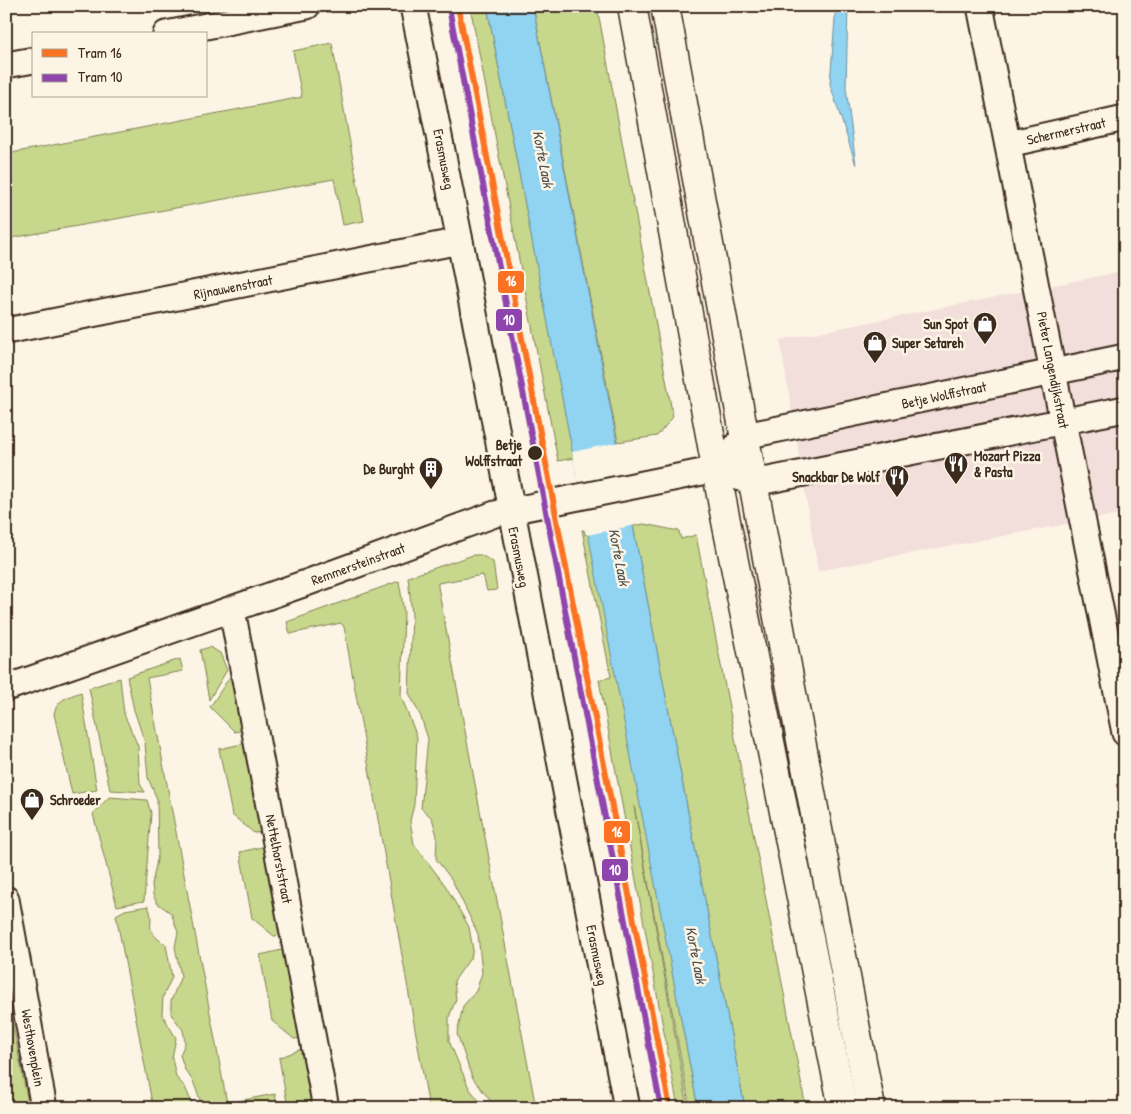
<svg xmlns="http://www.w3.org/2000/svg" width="1131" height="1114" viewBox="0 0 1131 1114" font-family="'Patrick Hand',sans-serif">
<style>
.built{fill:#f2dedb}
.green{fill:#c7d78c;stroke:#818055}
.water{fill:#90d4f2;stroke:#6e909d}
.pier{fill:#fcf5e5}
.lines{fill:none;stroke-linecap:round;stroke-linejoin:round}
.minor-casing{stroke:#3b2a1e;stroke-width:29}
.secondary-casing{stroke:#3b2a1e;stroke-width:31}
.minor{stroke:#fcf5e5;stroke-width:25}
.secondary{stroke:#fcf5e5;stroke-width:28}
.tram-1-casing{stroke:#fcf5e5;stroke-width:10}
.tram-2-casing{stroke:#fcf5e5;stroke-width:10}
.tram-1{stroke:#fa7222;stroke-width:6}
.tram-2{stroke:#8e44ad;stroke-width:6}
.stop-dot{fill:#3b2a1e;stroke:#fcf5e5;stroke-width:2}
.labels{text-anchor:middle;stroke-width:5;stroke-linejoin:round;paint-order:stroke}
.street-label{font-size:14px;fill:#3b2a1e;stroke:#fcf5e5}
.poi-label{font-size:14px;font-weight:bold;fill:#3b2a1e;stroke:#fcf5e5;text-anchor:end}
.stop-label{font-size:14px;font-weight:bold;fill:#3b2a1e;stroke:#fcf5e5;text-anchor:end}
.water-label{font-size:15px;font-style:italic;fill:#505453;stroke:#fcf5e5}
.line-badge{stroke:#fcf5e5;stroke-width:2}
.badge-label{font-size:14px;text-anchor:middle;font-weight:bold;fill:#fff}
</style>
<rect width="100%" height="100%" fill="#fcf5e5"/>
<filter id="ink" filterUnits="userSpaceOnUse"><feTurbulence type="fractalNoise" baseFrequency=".02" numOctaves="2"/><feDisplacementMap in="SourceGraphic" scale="10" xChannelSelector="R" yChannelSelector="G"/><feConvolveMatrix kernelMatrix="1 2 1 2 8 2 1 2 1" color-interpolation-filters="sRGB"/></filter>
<g filter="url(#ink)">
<path class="built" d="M1125,271v242l-307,58 -38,-231z"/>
<g class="green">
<path d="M470,6h17l87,452 -16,3z"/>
<path d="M533,6h64l76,411 -16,19 -39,6z"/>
<path d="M332,43l32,178 -21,4 -9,-46 -328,60v-85l296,-57 -9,-46z"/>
<path d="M644,524l35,7 2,8 15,-4 110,573h-61l-112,-582z"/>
<path d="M582,530h2l1,5 4,-1 109,574h-8l-56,-302 54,302h-10l-79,-428 12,-3z"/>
<path d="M473,555h8l12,7 4,28 -10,1 -4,-16 -45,8v4l98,521h-40l-24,-31 -15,-43 6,-28 13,-15 6,-18 -4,-39 -26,-54 -16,-21 1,-23 -5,-18 -11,-10 7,-69 -7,-22 -12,-24 3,-78 -4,-38z"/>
<path d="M399,581l5,31 -3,84 16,41 -3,68 -4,16 4,23 31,41 24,42 4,23 -2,7 -17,24 2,18 -7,18v24l20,47 14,18 -2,2h-52l-85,-481 -3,-4 -51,11 -3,-12z"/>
<path d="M210,647l10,6 7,17 -18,30 -9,-50z"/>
<path d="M180,659l3,12 -36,7 80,425 48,-9 3,14h-75l-10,-27 -8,-11 -5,-15 5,-12 -2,-13 -12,-16v-13l10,-25 -6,-29 3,-15 -7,-19 -14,-10 -4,-8 -1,-11 6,-29 -1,-56 -9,-21 -3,-35 -11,-33 -7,-33z"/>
<path d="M233,672l11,58 -9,2 -25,-25z"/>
<path d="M120,678l4,36 14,32 2,38 5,8 -35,-2 -21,-102z"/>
<path d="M81,692l16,98 -25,4 -18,-80c3,-15 14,-17 27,-22z"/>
<path d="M246,743l17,89 -9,1 -22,-18 -13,-66z"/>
<path d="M109,797l38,3 4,13 -7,88 -27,5 -24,-92z"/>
<path d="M266,846l17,89 -9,1 -22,-18 -12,-66z"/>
<path d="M148,906c9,19 -8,21 18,39l6,32 -9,20 -1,17 14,24 -4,20 4,19 9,10 9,21h-41l-37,-193 9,-5z"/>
<path d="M286,949l17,89 -9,1 -22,-18 -12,-66z"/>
<path d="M6,989l23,119h-23z"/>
<path d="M306,1047l10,61h-28l-9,-50z"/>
</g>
<g class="water">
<path d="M487,6h46l212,1102h-47z"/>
<path d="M836,6h12l-2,81 10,78 -26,-81z"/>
</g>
<path class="pier" d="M620,442l16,83 -49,10 -15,-83z"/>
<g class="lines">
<defs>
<g id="minor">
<path d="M413,6l47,235 167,867"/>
<path d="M980,6l145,727"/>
<path d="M166,34l141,-28"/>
<path d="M6,65l28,-5"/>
<path d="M1008,144l117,-26"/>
<path d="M6,331l454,-90"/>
<path d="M717,469l28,-33 380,-79"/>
<path d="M717,469l37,14 371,-74"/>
<path d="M232,610l94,498"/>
<path d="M6,688l300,-105 189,-69 222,-45"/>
<path d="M6,899l38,209"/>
</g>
<g id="secondary">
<path d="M632,6l91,500 120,602"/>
<path d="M665,6l127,687 79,415"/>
</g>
</defs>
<use href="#minor" class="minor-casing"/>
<use href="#secondary" class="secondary-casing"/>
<use href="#minor" class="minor"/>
<use href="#secondary" class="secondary"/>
<defs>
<path id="tram-1" d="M458,6l212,1102"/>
<path id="tram-2" d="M449,8l212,1100"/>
</defs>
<use href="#tram-1" class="tram-1-casing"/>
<use href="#tram-2" class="tram-2-casing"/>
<use href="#tram-1" class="tram-1"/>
<use href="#tram-2" class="tram-2"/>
</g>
</g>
<defs>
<symbol id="shop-pin" viewBox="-11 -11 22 30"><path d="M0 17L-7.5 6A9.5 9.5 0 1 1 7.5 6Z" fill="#3b2a1e" stroke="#fcf5e5"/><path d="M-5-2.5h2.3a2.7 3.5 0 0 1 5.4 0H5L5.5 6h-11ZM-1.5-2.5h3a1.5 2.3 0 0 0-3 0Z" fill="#fff"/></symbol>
<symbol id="restaurant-pin" viewBox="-11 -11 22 30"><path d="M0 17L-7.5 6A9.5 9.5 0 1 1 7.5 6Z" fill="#3b2a1e" stroke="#fcf5e5"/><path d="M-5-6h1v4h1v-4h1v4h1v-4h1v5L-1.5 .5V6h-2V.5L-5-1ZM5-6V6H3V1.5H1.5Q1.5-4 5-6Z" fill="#fff"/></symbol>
<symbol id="building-pin" viewBox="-11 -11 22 30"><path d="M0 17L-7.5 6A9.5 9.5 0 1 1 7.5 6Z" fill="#3b2a1e" stroke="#fcf5e5"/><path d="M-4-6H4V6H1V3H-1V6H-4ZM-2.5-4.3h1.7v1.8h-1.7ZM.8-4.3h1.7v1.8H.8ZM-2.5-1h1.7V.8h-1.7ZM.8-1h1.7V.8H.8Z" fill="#fff"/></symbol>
</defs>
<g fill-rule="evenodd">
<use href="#shop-pin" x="971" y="310" width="28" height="38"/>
<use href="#shop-pin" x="861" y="329" width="28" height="38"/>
<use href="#restaurant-pin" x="942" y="450" width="28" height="38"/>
<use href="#building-pin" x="417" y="455" width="28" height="38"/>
<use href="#restaurant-pin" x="883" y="463" width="28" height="38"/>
<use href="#shop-pin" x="18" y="786" width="28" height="38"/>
</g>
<circle class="stop-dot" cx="535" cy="453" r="8"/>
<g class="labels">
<g class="street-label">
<text transform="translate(1066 131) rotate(-13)" y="5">Schermerstraat</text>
<text transform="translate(444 159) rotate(79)" y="5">Erasmusweg</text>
<text transform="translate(233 287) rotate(-11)" y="5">Rijnauwenstraat</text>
<text transform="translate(1053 370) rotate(79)" y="5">Pieter Langendijkstraat</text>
<text transform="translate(944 395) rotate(-12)" y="5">Betje Wolffstraat</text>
<text transform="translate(519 557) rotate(79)" y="5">Erasmusweg</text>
<text transform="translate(358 564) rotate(-20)" y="5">Remmersteinstraat</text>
<text transform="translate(279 859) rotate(79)" y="5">Nettelhorststraat</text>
<text transform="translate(597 955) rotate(79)" y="5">Erasmusweg</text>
<text transform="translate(33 1048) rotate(80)" y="5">Westhovenplein</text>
</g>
<g class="poi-label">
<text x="968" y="329">Sun Spot</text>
<text x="892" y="348" text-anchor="start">Super Setareh</text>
<text x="974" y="461" text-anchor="start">Mozart Pizza<tspan x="974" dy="16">&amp; Pasta</tspan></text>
<text x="414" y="474">De Burght</text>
<text x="880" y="482">Snackbar De Wolf</text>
<text x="50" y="805" text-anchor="start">Schroeder</text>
</g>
<g class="stop-label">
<text x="522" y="450">Betje<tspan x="522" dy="16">Wolffstraat</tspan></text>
</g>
<g class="water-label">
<text transform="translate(543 159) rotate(79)" y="5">Korte Laak</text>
<text transform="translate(619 557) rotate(79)" y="5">Korte Laak</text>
<text transform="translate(696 955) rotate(79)" y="5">Korte Laak</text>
</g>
</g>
<g class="line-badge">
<rect x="497" y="270" width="28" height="24" rx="5" fill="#fa7222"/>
<rect x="495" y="308" width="28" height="24" rx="5" fill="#8e44ad"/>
<rect x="603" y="820" width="28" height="24" rx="5" fill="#fa7222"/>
<rect x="601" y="858" width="28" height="24" rx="5" fill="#8e44ad"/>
</g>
<g class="badge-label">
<text x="511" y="286">16</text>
<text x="509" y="325">10</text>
<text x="617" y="837">16</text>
<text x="615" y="875">10</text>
</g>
<rect width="1131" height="1114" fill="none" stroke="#fcf5e5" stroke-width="25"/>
<rect x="12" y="12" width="1106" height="1089" fill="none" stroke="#3b2a1e" stroke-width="2" filter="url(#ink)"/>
<rect x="32" y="32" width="175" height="65" fill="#fcf5e5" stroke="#afa495"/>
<rect x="42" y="49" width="25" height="8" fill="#fa7222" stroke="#afa495"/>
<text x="78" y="58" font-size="15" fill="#3b2a1e">Tram 16</text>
<rect x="42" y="74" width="25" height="8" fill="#8e44ad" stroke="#afa495"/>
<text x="78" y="82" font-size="15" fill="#3b2a1e">Tram 10</text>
</svg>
